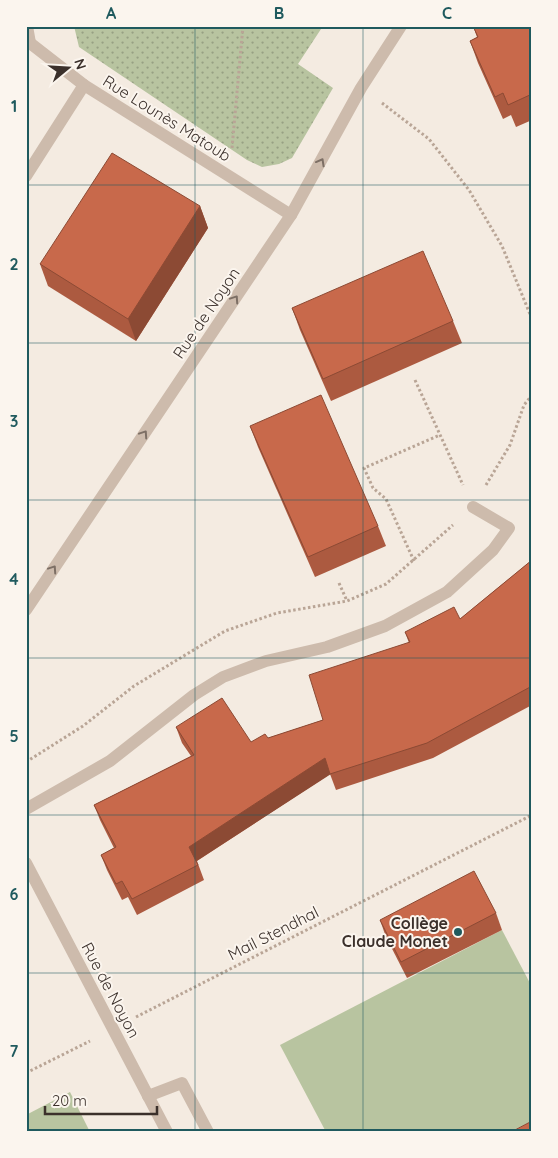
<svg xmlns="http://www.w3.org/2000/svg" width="558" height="1158" viewBox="0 0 558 1158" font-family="Quicksand,sans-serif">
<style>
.green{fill:#b8c4a0}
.garden{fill:url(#garden-dots)}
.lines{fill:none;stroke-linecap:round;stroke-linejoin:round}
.path{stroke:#b9a596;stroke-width:3;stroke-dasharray:2.5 2.5;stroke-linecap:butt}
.service{stroke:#cdbbac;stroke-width:12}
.minor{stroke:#cdbbac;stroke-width:12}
.wall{fill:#ac5a40}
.shaded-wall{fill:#8c4a34}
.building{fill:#c8694b;stroke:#8c4a34}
.oneway{stroke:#7d6f65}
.grid{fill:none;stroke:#1f5a5e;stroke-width:1;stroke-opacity:0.55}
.poi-dot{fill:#1f5a5e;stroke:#fbf5ee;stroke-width:2}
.labels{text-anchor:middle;stroke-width:4;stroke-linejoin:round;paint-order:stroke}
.street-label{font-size:16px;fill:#3b302b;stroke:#fbf5ee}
.poi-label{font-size:16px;font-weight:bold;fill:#3b302b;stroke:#fbf5ee;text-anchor:end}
.neatline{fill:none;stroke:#1f5a5e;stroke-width:2}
.grid-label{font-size:16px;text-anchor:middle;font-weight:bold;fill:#1f5a5e}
</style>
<defs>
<pattern id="garden-dots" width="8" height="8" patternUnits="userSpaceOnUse" patternTransform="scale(1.25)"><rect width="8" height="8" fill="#b8c4a0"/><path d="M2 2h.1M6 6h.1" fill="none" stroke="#97a083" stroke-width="1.8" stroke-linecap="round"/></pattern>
</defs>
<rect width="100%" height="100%" fill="#f4ebe1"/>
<g class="green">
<path d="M502,930l30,57v134l-22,11h-184l-46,-87z"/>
<path d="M70,1092l20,40h-64v-17z"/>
</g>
<path class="garden" d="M74,26h249l-25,38 35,24 -41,70 -13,6 -17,3 -15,-7 -168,-113z"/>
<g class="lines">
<g class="path">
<path d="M382,103l47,36 40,51 33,56 30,73"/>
<path d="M232,148l11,-122"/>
<path d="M415,380l48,105"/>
<path d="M486,485l24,-40 14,-40 8,-10"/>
<path d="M414,561l-28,-62 -13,-11 -9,-20 76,-33"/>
<path d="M339,583l8,18"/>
<path d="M26,762l57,-36 51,-40 91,-55 52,-18 70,-12 39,-17 67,-59"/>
<path d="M136,1017l396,-202"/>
<path d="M26,1073l64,-32"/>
</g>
<path class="service" d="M148,1096l34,-13 26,49"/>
<g class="minor">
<path d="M27,26l3,17"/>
<path d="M30,43l54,42 207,130"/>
<path d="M26,176l58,-91"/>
<path d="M26,610l265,-395 70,-127 40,-62"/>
<path d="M26,809l84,-48 84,-66 29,-18 43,-16 61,-14 58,-21 62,-34 46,-42 16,-22 -36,-21"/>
<path d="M26,863l141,269"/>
</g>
</g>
<g class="wall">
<path d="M473,26h59v94l-16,7 -5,-12 -8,4 -25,-56 -8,-22 7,-4z"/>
<path d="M200,206l8,22 -72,113 -88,-55 -8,-22z"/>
<path d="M292,308l161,13 9,22 -131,58 -31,-71z"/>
<path d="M250,426l128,100 8,20 -71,31 -57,-130z"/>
<path d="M532,560v145l-99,53 -97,32 -6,-16 -133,87 7,19 -67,35 -9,-18 -6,3 -15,-30 -6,-15 13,-7 -14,-28 -6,-15 97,-49 -9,-13 -6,-16 75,15 17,-4 55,-18 86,-77 -4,-11 55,-13z"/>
<path d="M496,913l6,17 -95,48 -21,-41 -6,-17z"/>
</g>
<g class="shaded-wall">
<path d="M200,206l8,22 -72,113 -8,-22z"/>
<path d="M325,758l6,16 -136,88 -6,-15z"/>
</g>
<g class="building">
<path d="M473,26h59v68l-24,11 -5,-12 -8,4 -25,-56 8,-4z"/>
<path d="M112,153l88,53 -72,113 -88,-55z"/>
<path d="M423,251l30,70 -130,58 -31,-71z"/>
<path d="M321,395l57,131 -70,31 -58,-131z"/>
<path d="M532,560v126l-105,57 -97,31 -5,-16 -136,89 9,18 -66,34 -10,-18 -6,3 -15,-29 15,-8 -22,-42 100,-50 -18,-28 46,-29 29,44 14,-8 3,4 55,-18 -14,-45 101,-33 -5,-10 49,-25 6,12z"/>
<path d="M474,871l22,42 -95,49 -21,-42z"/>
<path d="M532,1121v11h-21z"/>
</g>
<defs><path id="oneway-chevron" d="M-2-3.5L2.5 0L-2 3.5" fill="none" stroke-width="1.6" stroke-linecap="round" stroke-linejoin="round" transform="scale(1.25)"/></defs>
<g class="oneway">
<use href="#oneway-chevron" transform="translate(321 162) rotate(-61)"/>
<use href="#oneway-chevron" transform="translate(235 299) rotate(-56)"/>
<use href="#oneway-chevron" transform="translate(144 434) rotate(-56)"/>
<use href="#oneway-chevron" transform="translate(53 569) rotate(-56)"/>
</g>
<path class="grid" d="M195,26v1106M363,26v1106M26,185h506M26,343h506M26,500h506M26,658h506M26,815h506M26,973h506"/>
<circle class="poi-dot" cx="458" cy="932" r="5"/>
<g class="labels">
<g class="street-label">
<text transform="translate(167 118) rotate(32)" y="6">Rue Lounès Matoub</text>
<text transform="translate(206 313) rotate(-56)" y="6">Rue de Noyon</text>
<text transform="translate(273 933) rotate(-27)" y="6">Mail Stendhal</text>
<text transform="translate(111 990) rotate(62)" y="6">Rue de Noyon</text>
</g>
<g class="poi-label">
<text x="448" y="929">Collège<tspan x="448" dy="18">Claude Monet</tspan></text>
</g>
</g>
<rect width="558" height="1158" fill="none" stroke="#fbf5ee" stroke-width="55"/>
<g transform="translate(68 68) rotate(72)" stroke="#fbf5ee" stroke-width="4" paint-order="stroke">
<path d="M0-4L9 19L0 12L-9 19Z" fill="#3b302b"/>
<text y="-8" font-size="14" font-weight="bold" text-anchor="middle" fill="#3b302b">N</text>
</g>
<path d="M45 1106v8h112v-8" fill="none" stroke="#3b302b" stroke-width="2.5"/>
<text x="52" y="1106" font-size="15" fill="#3b302b" stroke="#fbf5ee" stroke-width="4" paint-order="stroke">20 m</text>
<rect x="28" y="28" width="502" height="1102" class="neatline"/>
<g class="grid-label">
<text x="111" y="19">A</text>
<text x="279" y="19">B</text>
<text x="447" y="19">C</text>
<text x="14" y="112">1</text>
<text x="14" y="270">2</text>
<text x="14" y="427">3</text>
<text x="14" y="585">4</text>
<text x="14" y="742">5</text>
<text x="14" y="900">6</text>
<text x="14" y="1057">7</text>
</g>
</svg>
